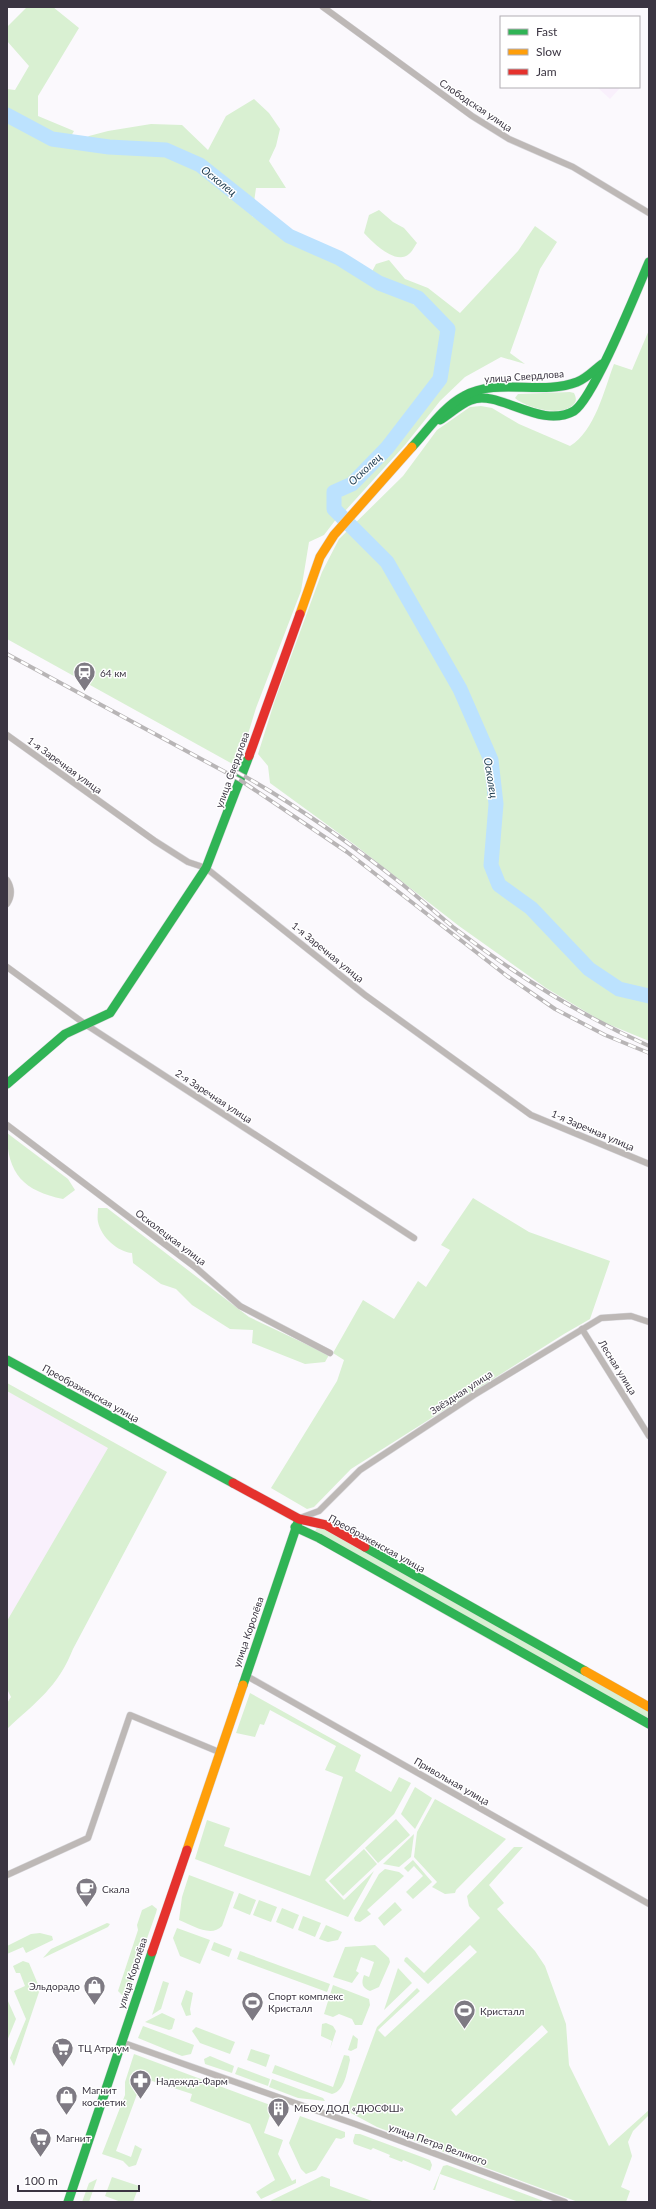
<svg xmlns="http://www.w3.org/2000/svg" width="656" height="2209" viewBox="0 0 656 2209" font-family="Lato,sans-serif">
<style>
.industrial{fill:#f9f0fc}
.green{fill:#d9f0d2;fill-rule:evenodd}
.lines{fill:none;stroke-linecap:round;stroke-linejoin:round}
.river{stroke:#bce2fe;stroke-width:15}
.street-casing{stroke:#d8d7db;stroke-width:7}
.fast-casing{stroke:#d8d7db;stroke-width:10}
.slow-casing{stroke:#d8d7db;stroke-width:10}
.jam-casing{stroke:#d8d7db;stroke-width:10}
.street{stroke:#bdb8b6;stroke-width:6}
.fast{stroke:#30b455;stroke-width:9}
.slow{stroke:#ff9f0a;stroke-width:9}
.jam{stroke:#e5322d;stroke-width:9}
.rail-casing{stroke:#b8b5b6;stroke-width:4}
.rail{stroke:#fff;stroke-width:2.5;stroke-dasharray:8;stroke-linecap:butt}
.labels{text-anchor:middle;stroke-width:3;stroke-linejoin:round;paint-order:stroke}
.street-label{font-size:10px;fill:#3b3542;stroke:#fff}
.poi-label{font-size:10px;fill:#3b3542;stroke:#fff;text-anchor:start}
.water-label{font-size:11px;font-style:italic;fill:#17364a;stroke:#fff}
</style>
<rect width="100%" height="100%" fill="#fbf9fd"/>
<g class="industrial">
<path d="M597,87h21l2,1 -10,11z"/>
<path d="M7,1383l106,60 -104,180 -2,-1z"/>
</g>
<g class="green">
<path d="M27,7h26l26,21 -41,68v20l36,15 -7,12 12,2 10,-9 19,-5 43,-7 31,1 26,25 18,-34 28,-17 15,14 11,16 -4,17 -7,15 17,27h-30l-4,28 36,23 51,22 27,22 10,-19 13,-4 16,19 23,9 32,25 58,-62 17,-25 22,16 -17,27 -30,84 15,11 -24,-7 -36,20 -25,24 -35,44 -60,66 -9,-4 2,-15 15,-6 36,-36 55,-70 8,-53 -40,-24 33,26 -9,48 -53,69 -34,34 -18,10 -1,21 7,7 -13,17 -15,7 -8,49 -45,117 -18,59 -231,-128v-521l46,23 9,1 -55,-29v-24l8,1 14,-24 -22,-25v-14z"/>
<path d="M379,210l14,12 11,6 13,15c-3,4 -5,9 -8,11 -13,12 -37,-12 -45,-21l5,-18z"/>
<path d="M649,330v711l-46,-19 -57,-34 -87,-62 -104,-81 -85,-62 -2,-17 -10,-12 17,-54 47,-128 17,-33 64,-63 34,-46 33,-23 11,-1 11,2 27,16 51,22c25,-15 34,-56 44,-82l18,6z"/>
<path d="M570,392l4,1c2,4 3,8 0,11 -11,14 -48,4 -59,-6l3,-4z"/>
<path d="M7,1133l61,46 7,11 -12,9c-39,-8 -56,-25 -56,-66z"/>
<path d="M473,1198l56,34 81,29 -20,58 -26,15 -213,135 -37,38 -7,2 -36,-21 66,-107 7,-21 -11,-7 30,-53 31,19 24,-38 8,6 24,-37 -9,-5z"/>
<path d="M98,1208h9l142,109 80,38 -4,7 -20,2 -53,-21 1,-13 -23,-1 -38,-24 -16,-16 -15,-5 -28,-21 -1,-10c-14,-1 -31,-16 -34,-31 -1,-4 0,-10 0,-14z"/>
<path d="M7,1383l160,89 -94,177c-15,38 -37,53 -66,80v-26l4,-6 -4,-8v-68l101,-173 -101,-57z"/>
<path d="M318,1526l331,185v8l-334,-188z"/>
<path d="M250,1693l111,62 -6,16 36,21 8,-15 12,6 -17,31 -69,66 19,20 30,-29 -26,46 -153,-58 12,-39 23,8 -6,18 86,30 33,-99 -18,-7 11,-24 -66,-36 -6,15 -4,-1 -5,13 -19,-4z"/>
<path d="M415,1787l17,11 -17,31 -14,-15z"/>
<path d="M435,1799l71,40 -50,51 -1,3 -10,1 -13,-7 5,-5 -23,-25 3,-25z"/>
<path d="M396,1819l14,16 -32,28 -13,-15z"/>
<path d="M414,1834l-3,23 -12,10 -16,-3z"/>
<path d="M514,1847h9l-34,38 15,18 -7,6 38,42 10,15 21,58 3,41 40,81 40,-36v5l-16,16 -5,11 4,14 -11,31 9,4 -4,11h-48l-201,-75 -28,-15 -1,-7 29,-78 40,-39 3,3 -42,39 7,7 92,-85 -7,-7 -42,39 -24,-23 1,-3 2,-1 17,16 56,-55 -11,-12 -2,-10zM542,2025l6,7 -92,84 -5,-6z"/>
<path d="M364,1849l13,15 -34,32 -14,-15z"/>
<path d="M413,1860l19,22 -19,17 -7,-7 17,-16 -9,-10 -6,6 -4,-4z"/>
<path d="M385,1869l14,3 5,4 -37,34 4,4 -11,8 -5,-1 -1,-3 25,-44z"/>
<path d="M189,1875l45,17 -12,34c-11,12 -30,-1 -43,-6l3,-23z"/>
<path d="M239,1893l17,7 -6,15 -17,-7z"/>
<path d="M259,1900l18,7 -6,15 -18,-7z"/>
<path d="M395,1902l7,8 -18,16 -6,-8z"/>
<path d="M152,1905l5,4 -1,4 -28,79 -6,3 -4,-4 20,-61 -1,-5 5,-15z"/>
<path d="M282,1908l17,7 -6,14 -17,-7z"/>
<path d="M303,1916l18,7 -6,14 -17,-7z"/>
<path d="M107,1923l3,1 -2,3 -65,31 8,-9z"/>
<path d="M326,1925l16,7 -4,8 -10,2 -9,-3z"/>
<path d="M177,1928l33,12 -10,24 -20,-8 -7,-18z"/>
<path d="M40,1933l12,3 1,4 -27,13 -3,-6 -16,7v-8l24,-12z"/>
<path d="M214,1942l18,7 -3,8 -18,-7z"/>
<path d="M375,1945l14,13 1,4 -11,25 -9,4c-8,-3 -9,-8 -6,-16l5,2 5,-15 -13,-5 -5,14 3,2 -7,10 -19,-6 12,-30z"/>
<path d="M240,1951l90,33 -3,8 -90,-33z"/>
<path d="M23,1961l6,2 11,26 -26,77 -4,-8 16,-39 -12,-28 11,-5 -5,-13h-4l-3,-7z"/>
<path d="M398,1968l14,15 -28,27z"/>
<path d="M163,1981l6,2 -8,26 -9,6z"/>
<path d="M333,1985l36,14 1,6 -8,20h-7l-3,-6 -13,-5 -6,3 -9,-3z"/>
<path d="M186,1990l7,3 -3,16 1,6 -5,1 -5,-12z"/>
<path d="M7,1999l9,20 -9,22z"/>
<path d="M162,2013l13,6 -3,10 -3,1 -24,-8z"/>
<path d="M326,2023l7,3 3,5 -6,18 2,-8 -11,-5 1,-12z"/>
<path d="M143,2026l51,19 -3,9 -9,2 -44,-18z"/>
<path d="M196,2027l39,15 -5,12 -30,-11 -8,-12z"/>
<path d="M353,2035l5,4 -1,9 -6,3 -3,-1z"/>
<path d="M251,2049l19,6 -4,12 -19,-7z"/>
<path d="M134,2054l139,52 -9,27 19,7 -5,14 14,27 4,-2v4l-35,16 -5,-7 19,-12 -25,-56 -60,-23 2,-7 -49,-16 -27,73 15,6 4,-12 7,4 -6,16 -7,2 -6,-6 -21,-7 23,-59v-13z"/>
<path d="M344,2055l5,1 1,4c-3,11 -5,31 -18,34l-60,-21 3,-8 58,22z"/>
<path d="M210,2056l24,10 -2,7 -27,-9 -1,-5z"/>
<path d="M238,2067l32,12 -2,7 -33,-12z"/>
<path d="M272,2079l51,19 2,3 -27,-3 -29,-11z"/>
<path d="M300,2116l45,16v5l-4,2 -5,-1 -20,32 -10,4 -5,-5 -12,-26z"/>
<path d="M355,2134h5l70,26 2,5 -2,6 -27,-11 -1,2 -13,-5 1,-2 -17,-7 -2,2 -17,-6 -1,-3z"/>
<path d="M447,2165l99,37h-27l-79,-28 -5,16h-2l10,-24z"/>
<path d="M322,2176l8,3v7l45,16h-107z"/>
<path d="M112,2177l27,9 -6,16h-12l-16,-6z"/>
<path d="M97,2179l-8,23h-7l7,-19z"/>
</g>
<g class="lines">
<path class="river" d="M7,115l45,24 57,8 57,3 34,15 89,71 50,22 40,25 39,15 30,31 -8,50 -53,69 -35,36 -18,8v17l53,53 73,127 31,71 5,44 -5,61 8,20 32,23 58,61 30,20 30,7"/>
<defs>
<g id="street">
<path d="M323,7l149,109 37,23 64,28 76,46"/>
<path d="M7,735l148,106 33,21 18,6 159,127 166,120 118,49"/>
<path d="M7,880c5,8 5,16 0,24"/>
<path d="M7,967l78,57 329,214"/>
<path d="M7,1125l188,142 45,39 90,47"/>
<path d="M582,1329l67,107"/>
<path d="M300,1518l19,-7 41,-41 114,-75 127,-77 30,-2 18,6"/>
<path d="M245,1675l404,229"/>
<path d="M7,1875l81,-37 42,-123 89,37"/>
<path d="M121,2042l234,82 210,78"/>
</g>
<g id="fast">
<path d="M440,420c10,-6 20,-16 31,-20 28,-11 69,30 103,11 20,-13 63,-121 75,-149"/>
<path d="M412,447c16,-17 31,-40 52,-51 34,-19 77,0 113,-14 10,-4 17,-12 25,-18"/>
<path d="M7,1084l58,-50 45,-21 96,-145 43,-112"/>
<path d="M7,1360l226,123"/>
<path d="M295,1527l24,11 330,186"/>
<path d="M365,1547l220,124"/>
<path d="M243,1685l56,-166"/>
<path d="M68,2202l84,-250"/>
</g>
<g id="slow">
<path d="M300,614l20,-57 14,-22 78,-88"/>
<path d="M585,1671l64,36"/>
<path d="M187,1850l56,-165"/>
</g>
<g id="jam">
<path d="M249,756l51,-142"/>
<path d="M233,1483l66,36 27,6 39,22"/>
<path d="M152,1952l35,-102"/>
</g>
</defs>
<use href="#street" class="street-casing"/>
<use href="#fast" class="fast-casing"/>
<use href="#slow" class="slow-casing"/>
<use href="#jam" class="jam-casing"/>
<use href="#street" class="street"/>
<use href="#fast" class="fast"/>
<use href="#slow" class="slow"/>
<use href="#jam" class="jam"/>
<defs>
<g id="rail">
<path d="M7,654l233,126 107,72 160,124 48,33 50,26 44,18"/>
<path d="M237,772c58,32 113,71 165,112 17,14 34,29 51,43 61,47 125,87 196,119"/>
</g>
</defs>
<use href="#rail" class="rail-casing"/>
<use href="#rail" class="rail"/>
</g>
<defs>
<symbol id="station-pin" viewBox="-11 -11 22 30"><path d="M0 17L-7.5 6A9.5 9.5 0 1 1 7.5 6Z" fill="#7e7a83" stroke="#fff"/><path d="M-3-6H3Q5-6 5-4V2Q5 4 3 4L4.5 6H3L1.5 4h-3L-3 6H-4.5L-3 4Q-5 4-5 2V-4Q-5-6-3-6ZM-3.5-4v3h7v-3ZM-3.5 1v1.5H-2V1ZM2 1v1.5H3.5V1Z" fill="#fff"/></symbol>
<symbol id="cafe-pin" viewBox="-11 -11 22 30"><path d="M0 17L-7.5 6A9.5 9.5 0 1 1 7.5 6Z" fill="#7e7a83" stroke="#fff"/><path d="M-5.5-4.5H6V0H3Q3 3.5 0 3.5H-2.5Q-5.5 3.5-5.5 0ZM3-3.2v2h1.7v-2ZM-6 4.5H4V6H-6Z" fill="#fff"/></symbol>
<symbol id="shop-pin" viewBox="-11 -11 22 30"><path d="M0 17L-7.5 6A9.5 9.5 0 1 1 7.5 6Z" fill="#7e7a83" stroke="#fff"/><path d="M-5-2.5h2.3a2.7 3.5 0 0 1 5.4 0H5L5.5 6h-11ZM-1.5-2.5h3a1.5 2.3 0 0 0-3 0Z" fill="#fff"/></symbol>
<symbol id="stadium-pin" viewBox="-11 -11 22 30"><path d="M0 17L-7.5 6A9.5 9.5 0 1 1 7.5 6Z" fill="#7e7a83" stroke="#fff"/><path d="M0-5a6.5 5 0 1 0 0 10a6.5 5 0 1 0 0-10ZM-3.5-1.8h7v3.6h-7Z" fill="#fff"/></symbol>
<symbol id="supermarket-pin" viewBox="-11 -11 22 30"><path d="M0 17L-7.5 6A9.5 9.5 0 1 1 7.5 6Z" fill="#7e7a83" stroke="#fff"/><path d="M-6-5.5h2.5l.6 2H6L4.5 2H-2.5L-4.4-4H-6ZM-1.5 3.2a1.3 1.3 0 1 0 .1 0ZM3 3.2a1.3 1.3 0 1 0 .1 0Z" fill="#fff"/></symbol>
<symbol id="pharmacy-pin" viewBox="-11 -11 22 30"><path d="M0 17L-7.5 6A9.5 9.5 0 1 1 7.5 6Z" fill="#7e7a83" stroke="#fff"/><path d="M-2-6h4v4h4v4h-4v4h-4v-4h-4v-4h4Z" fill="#fff"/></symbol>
<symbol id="building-pin" viewBox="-11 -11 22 30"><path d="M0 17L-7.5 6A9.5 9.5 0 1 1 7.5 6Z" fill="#7e7a83" stroke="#fff"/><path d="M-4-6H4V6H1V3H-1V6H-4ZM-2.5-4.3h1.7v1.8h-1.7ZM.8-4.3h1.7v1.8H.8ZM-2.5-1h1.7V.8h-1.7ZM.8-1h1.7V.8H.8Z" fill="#fff"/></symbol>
</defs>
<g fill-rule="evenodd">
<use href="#station-pin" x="72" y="660" width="25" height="34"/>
<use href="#cafe-pin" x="74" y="1876" width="25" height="34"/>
<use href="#shop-pin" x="82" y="1974" width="25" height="34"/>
<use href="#stadium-pin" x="240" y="1990" width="25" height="34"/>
<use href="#stadium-pin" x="452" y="1998" width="25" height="34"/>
<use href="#supermarket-pin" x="50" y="2036" width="25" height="34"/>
<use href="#pharmacy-pin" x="128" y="2068" width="25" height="34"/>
<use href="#shop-pin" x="54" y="2084" width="25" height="34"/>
<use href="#building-pin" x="266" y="2096" width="25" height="34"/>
<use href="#supermarket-pin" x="28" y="2126" width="25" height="34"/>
</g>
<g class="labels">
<g class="street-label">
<text transform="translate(476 105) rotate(34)" y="4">Слободская улица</text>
<text transform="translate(524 376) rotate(-4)" y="4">улица Свердлова</text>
<text transform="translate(65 765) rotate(36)" y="4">1-я Заречная улица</text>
<text transform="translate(232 770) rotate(-70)" y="4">улица Свердлова</text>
<text transform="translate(328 952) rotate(39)" y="4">1-я Заречная улица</text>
<text transform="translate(214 1096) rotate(33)" y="4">2-я Заречная улица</text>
<text transform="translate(593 1130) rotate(23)" y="4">1-я Заречная улица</text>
<text transform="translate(171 1237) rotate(37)" y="4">Осколецкая улица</text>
<text transform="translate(618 1367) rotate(58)" y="4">Лесная улица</text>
<text transform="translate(461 1392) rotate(-33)" y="4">Звёздная улица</text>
<text transform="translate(91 1393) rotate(29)" y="4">Преображенская улица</text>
<text transform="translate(377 1543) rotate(29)" y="4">Преображенская улица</text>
<text transform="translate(248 1632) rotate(-71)" y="4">улица Королёва</text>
<text transform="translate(452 1781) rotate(30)" y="4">Привольная улица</text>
<text transform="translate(132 1973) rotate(-72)" y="4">улица Королёва</text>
<text transform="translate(438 2144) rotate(20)" y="4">улица Петра Великого</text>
</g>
<g class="poi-label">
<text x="100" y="677">64 км</text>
<text x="102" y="1893">Скала</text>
<text x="80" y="1990" text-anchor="end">Эльдорадо</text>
<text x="268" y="2000">Спорт комплекс<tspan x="268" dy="12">Кристалл</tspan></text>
<text x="480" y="2015">Кристалл</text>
<text x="78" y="2052">ТЦ Атриум</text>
<text x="156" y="2085">Надежда-Фарм</text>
<text x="82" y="2094">Магнит<tspan x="82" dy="12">косметик</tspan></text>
<text x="294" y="2112">МБОУ ДОД «ДЮСФШ»</text>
<text x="56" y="2142">Магнит</text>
</g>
<g class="water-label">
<text transform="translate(219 181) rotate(38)" y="4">Осколец</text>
<text transform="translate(365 469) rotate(-43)" y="4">Осколец</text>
<text transform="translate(491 778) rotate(81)" y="4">Осколец</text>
</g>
</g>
<rect width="656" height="2209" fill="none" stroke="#3b3542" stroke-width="16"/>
<rect x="500" y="16" width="140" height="72" fill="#ffffff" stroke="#b1aeb3"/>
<rect x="508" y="29" width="20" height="6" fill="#30b455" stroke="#b1aeb3"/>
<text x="536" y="36" font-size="12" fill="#3b3542">Fast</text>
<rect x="508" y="49" width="20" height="6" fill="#ff9f0a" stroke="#b1aeb3"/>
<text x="536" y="56" font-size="12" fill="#3b3542">Slow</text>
<rect x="508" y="69" width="20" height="6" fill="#e5322d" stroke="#b1aeb3"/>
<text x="536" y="76" font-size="12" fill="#3b3542">Jam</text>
<path d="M18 2185v6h121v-6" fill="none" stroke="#3b3542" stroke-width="2"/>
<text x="24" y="2185" font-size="12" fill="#3b3542" stroke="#ffffff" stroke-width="3" paint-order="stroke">100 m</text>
</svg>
